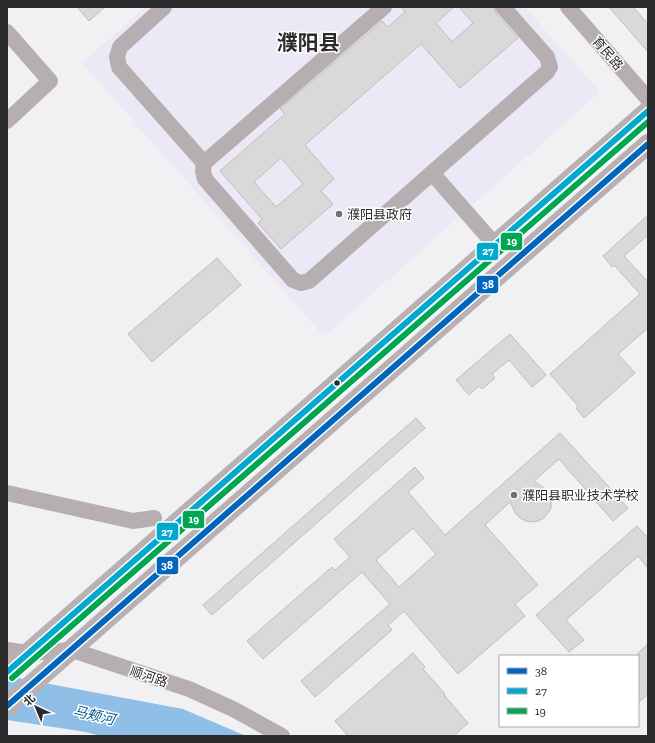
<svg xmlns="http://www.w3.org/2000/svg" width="655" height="743" viewBox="0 0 655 743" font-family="'Zilla Slab','Noto Sans SC',serif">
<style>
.commercial{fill:#ece9f6}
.water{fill:#8fbfe6}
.building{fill:#dad9da;stroke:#bdbdbe;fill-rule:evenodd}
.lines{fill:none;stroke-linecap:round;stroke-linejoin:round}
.minor{stroke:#b7aeb2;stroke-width:16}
.major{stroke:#b9b0b4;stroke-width:20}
.bus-1-casing{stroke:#fff;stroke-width:9}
.bus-2-casing{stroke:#fff;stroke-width:9}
.bus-3-casing{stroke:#fff;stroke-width:9}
.bus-1{stroke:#0065bd;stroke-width:6}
.bus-2{stroke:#00a9ce;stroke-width:6}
.bus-3{stroke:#00a651;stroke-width:6}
.poi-dot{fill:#707072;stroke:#fff;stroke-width:1.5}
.bus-dot{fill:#2b2b2d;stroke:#fff;stroke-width:1.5}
.labels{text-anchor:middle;stroke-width:3;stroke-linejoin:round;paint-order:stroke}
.street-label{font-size:13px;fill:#2b2b2d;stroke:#fff}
.poi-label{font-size:13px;fill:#2b2b2d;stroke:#fff;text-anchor:start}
.water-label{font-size:14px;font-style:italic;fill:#05598c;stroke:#fff}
.town-label{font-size:21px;font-weight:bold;fill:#2b2b2d;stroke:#fff}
.line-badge{stroke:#fff;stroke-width:1.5}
.badge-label{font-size:11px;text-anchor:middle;font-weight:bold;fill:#fff}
</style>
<rect width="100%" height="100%" fill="#f1f1f3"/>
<path class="commercial" d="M145,7h380l75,85 -276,245 -242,-274z"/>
<path class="water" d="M7,676l176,33 63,27h-146l-14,-4 -79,-12z"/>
<g class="building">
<path d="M77,7h28l-16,14z"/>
<path d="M401,7h53l-18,16 16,19 21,-19 -14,-16h35l2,6 22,25 -58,50 -39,-44 -116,101 29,34 -13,12 12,13 -52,45 -23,-26 4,-4 -42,-48 65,-57 -5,-5 102,-88 6,6 17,-15zM281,158l22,26 -27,23 -22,-25z"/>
<path d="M609,7h24l15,17v28z"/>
<path d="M648,215v20l-24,21 24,26v46l-30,26 17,19 -51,45 -8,-10 2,-2 -28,-32 90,-80 -26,-29 -2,2 -9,-11z"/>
<path d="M217,258l24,27 -89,77 -24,-28z"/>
<path d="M510,334l36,41 -14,12 -23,-27 -17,14 3,4 -13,11 -3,-3 -10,9 -13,-15z"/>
<path d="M416,418l9,10 -213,187 -9,-10z"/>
<path d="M560,433l68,75 -15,13 -54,-62 -25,22 10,7 4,4 3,5v11l-3,5 -4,5 -6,3 -6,1 -6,-1 -6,-3 -4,-4 -6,-12 -25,23 53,60 -23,19 10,12 -67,58 -54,-63 -16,14 4,5 -77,67 -14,-16 89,-77 -28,-32 -99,87 -16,-18 85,-74 3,3 15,-13 -16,-18 81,-72 9,11 -16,14 37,43zM413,528l23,26 -37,33 -23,-27z"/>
<path d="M637,526l11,12v30l-10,-12 -72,64 18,20 -15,12 -33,-37z"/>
<path d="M648,644v50l-10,9v-50z"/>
<path d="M413,653l12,14 -2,2 22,25 -1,1 24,28 -14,13h-106l-13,-15z"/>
</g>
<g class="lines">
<g class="minor">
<path d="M164,7l-44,40 -3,10 2,10 85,96"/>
<path d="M384,7l-180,156 -1,8 2,8 88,101 8,3 8,-2 238,-209 3,-5 -3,-10 -44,-50"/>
<path d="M568,7l80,92"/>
<path d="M7,32l43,49 -43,40"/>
<path d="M432,173l63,72"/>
<path d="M7,493l126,28 21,-3"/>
<path d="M7,650l21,3 44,-3 117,39 44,20 49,27"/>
</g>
<g class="major">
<path d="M7,672l21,-19 620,-542"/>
<path d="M7,706l641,-562"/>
</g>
<defs>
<path id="bus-1" d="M7,706l641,-562"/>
<path id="bus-2" d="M7,672l641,-561"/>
<path id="bus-3" d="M12,678l636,-556"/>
</defs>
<use href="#bus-1" class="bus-1-casing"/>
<use href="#bus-2" class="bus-2-casing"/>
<use href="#bus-3" class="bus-3-casing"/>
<use href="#bus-1" class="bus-1"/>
<use href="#bus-2" class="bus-2"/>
<use href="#bus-3" class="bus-3"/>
</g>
<g class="poi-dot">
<circle cx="339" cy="214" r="4"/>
<circle cx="514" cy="495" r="4"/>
</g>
<circle class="bus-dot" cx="337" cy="383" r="3.5"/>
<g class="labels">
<g class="street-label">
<text transform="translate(608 53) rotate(49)" y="5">育民路</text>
<text transform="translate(149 676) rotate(19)" y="5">顺河路</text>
</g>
<g class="poi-label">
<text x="347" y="219">濮阳县政府</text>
<text x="522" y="500">濮阳县职业技术学校</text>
</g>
<g class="water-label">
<text transform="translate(94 715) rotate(13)" y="5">马颊河</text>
</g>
<g class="town-label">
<text x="308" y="50">濮阳县</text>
</g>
</g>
<g class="line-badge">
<rect x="500" y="232" width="23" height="19" rx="4" fill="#00a651"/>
<rect x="476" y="242" width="23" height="19" rx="4" fill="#00a9ce"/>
<rect x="476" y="275" width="23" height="19" rx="4" fill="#0065bd"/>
<rect x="182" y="510" width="23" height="19" rx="4" fill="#00a651"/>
<rect x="156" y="522" width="23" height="19" rx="4" fill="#00a9ce"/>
<rect x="156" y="556" width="23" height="19" rx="4" fill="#0065bd"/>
</g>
<g class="badge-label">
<text x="512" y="245">19</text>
<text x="488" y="255">27</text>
<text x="488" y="288">38</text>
<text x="194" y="523">19</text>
<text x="167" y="536">27</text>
<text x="167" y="569">38</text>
</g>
<rect width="655" height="743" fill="none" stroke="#2b2b2d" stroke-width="16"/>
<rect x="499" y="655" width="140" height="72" fill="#ffffff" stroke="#aaaaab"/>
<rect x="507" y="668" width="20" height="6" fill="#0065bd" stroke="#aaaaab"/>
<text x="535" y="675" font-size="12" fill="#2b2b2d">38</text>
<rect x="507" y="688" width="20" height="6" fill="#00a9ce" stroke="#aaaaab"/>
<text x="535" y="695" font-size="12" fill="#2b2b2d">27</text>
<rect x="507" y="708" width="20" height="6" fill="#00a651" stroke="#aaaaab"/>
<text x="535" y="715" font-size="12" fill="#2b2b2d">19</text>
<g transform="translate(36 707) rotate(316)" stroke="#ffffff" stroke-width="3" paint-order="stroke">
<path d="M0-3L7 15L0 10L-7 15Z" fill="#2b2b2d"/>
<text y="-6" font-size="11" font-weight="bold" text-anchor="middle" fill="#2b2b2d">北</text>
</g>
</svg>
